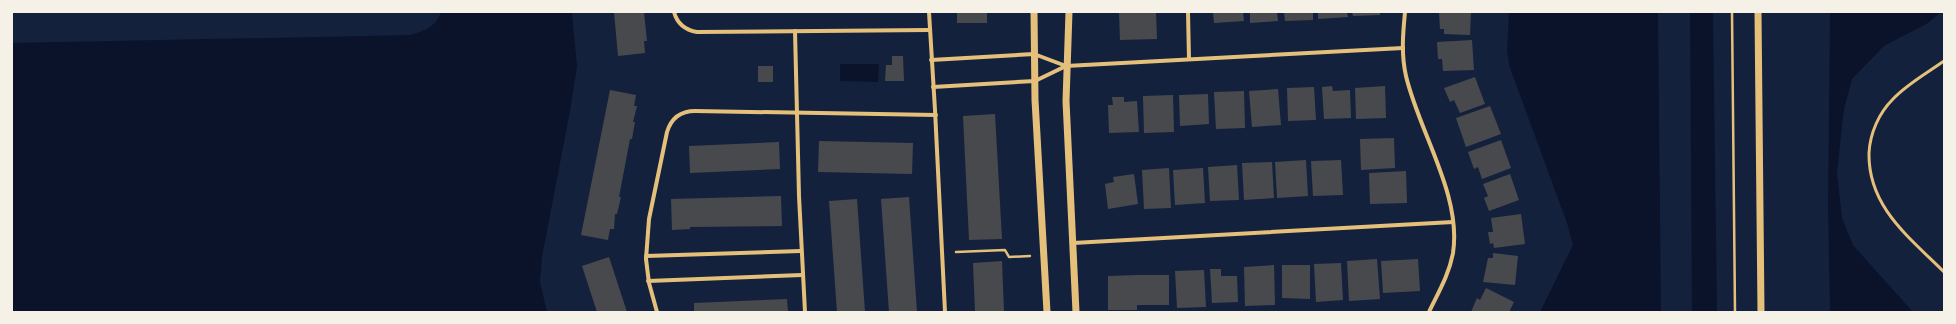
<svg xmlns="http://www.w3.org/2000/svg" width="1956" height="324" viewBox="0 0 1956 324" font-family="Signika,sans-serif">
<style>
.water{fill:#0b132b}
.building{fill:#48494c}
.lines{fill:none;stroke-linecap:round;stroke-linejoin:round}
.path{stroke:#e5c07b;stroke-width:2.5}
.service{stroke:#e5c07b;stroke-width:3}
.minor{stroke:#e5c07b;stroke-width:4}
.tertiary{stroke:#e5c07b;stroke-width:7}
</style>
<rect width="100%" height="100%" fill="#14213d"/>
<g class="water">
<path d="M441,12h131l5,55 -7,44 -28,146 -2,25 7,30h-535v-269l399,-8c14,-5 25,-8 30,-23z"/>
<path d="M1509,12h149l3,300h-121l33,-67 -6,-22 -57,-155 -3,-16z"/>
<path d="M1690,12h23l4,300h-25z"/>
<path d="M1830,12h111l-13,11 -44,23 -32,33 -8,30 -7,64 5,45 11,27 60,67h-83l-2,-106z"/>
<path d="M840,64h39l-1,18 -38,-1z"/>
</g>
<g class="building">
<path d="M614,12h30l3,29h-3l1,12 -27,3z"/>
<rect x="957" y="12" width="30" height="11"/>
<path d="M1119,12h37l1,27 -37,1z"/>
<path d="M1213,12h30l1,9 -30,2z"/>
<path d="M1250,12h27l1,9 -28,2z"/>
<path d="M1284,12h29v8l-28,1z"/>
<path d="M1318,12h29l1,5 -30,2z"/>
<path d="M1352,12h28v3l-27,1z"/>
<path d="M1439,12h32l-1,23 -26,-1v-5h-4z"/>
<path d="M1472,40l2,30 -31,1 -1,-12h-4l-1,-17z"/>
<path d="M892,56h11l1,25h-19l1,-16h6z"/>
<rect x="758" y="66" width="15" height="16"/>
<path d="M1475,77l10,27 -25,9 -6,-13 -4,2 -6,-14z"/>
<path d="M1332,86l1,5 17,-1 1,28 -27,1 -2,-32z"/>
<path d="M1385,86l1,32 -30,1 -1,-31z"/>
<path d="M1314,87l2,33 -28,1 -1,-33z"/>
<path d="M1278,89l3,36 -29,2 -3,-36z"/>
<path d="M610,90l26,5 -2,11h3l-4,16h2l-3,17h-2l-11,58h2l-4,17h-2l-1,15h-4l-2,11 -27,-5z"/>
<path d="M1244,91l1,37 -29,1 -2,-37z"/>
<path d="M1208,94l1,30 -29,2 -1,-31z"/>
<path d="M1173,95l1,37 -30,1 -1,-37z"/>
<path d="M1112,97h12v5l13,-1 2,31 -30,1 -1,-28h5z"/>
<path d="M1490,106l11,28 -35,13 -10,-29z"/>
<path d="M995,114l7,125 -33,1 -6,-124z"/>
<path d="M1394,138l1,30 -34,2 -1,-31z"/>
<path d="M1501,140l10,28 -29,11 -4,-12 -4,2 -6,-17z"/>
<path d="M819,141l94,2 -1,31 -94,-2z"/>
<path d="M779,142l1,27 -90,4 -1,-27z"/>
<path d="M1306,160l2,36 -31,2 -2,-36z"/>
<path d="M1341,160l2,35 -30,1 -2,-35z"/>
<path d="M1272,162l2,36 -30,2 -2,-37z"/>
<path d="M1237,165l2,35 -29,1 -2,-34z"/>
<path d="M1169,168l2,40 -27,1 -2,-39z"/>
<path d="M1203,168l2,35 -30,2 -2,-35z"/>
<path d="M1406,171l1,32 -37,1 -1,-31z"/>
<path d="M1134,174l4,30 -30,5 -3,-25 9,-2 -1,-5z"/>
<path d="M1510,174l9,26 -30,11 -5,-13 4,-2 -5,-12z"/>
<path d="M781,196l1,30 -92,1v2l-18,1 -1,-31z"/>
<path d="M909,197l8,115h-28l-8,-113z"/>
<path d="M857,199l8,113h-28l-8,-111z"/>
<path d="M1521,214l4,30 -31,4 -1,-5 -3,1 -2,-12h5l-2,-14z"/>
<path d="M1493,253l25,3 -3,29 -32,-3 5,-24h5z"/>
<path d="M609,257l18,55h-30l-15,-46z"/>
<path d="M1377,259l3,40 -31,2 -2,-40z"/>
<path d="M1418,259l2,32 -37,2 -2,-32z"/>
<path d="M1002,261l2,51h-29l-2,-49z"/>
<path d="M1341,263l2,37 -27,2 -2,-38z"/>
<path d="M1274,265l1,40 -30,1 -1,-39z"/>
<path d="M1282,265h28v34l-28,-1z"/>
<path d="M1210,269h11v7h16l1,26 -26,1z"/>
<path d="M1204,270l2,37 -29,1 -2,-37z"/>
<path d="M1137,275h32v30h-32v5h-29v-34z"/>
<path d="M1486,288l28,14 -5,10h-38l6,-14 3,2z"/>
<path d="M787,299l1,13h-94v-9z"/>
</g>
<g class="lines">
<g class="path">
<path d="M1732,12l3,300"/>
<path d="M956,252l49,-2 4,7 21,-1"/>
</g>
<path class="service" d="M1944,61c-17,12 -37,23 -51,38 -14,14 -23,34 -24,54 -1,54 40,84 75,119"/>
<g class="minor">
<path d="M674,12c3,11 11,18 23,20l232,-2"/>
<path d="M929,12l6,98 10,202"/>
<path d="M1188,12l1,47"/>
<path d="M1405,12c-2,21 -4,42 1,64 13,56 56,119 47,177 -4,22 -15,40 -24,59"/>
<path d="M795,31l4,165 6,116"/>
<path d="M931,60l103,-6 32,12 337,-18"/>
<path d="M933,87l102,-6 31,-15"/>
<path d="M1073,243l380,-21"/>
<path d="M646,256l155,-5"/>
<path d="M648,281l154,-6"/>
<path d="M657,312l-8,-29 -3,-24 3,-40 18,-87c4,-13 13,-21 28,-21l241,4"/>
</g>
<g class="tertiary">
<path d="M1034,12l1,88 12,212"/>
<path d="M1069,12l-3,89 10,211"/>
<path d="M1758,12l3,300"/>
</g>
</g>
<rect width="1956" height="324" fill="none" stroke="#f6f1e7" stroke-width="26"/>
</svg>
